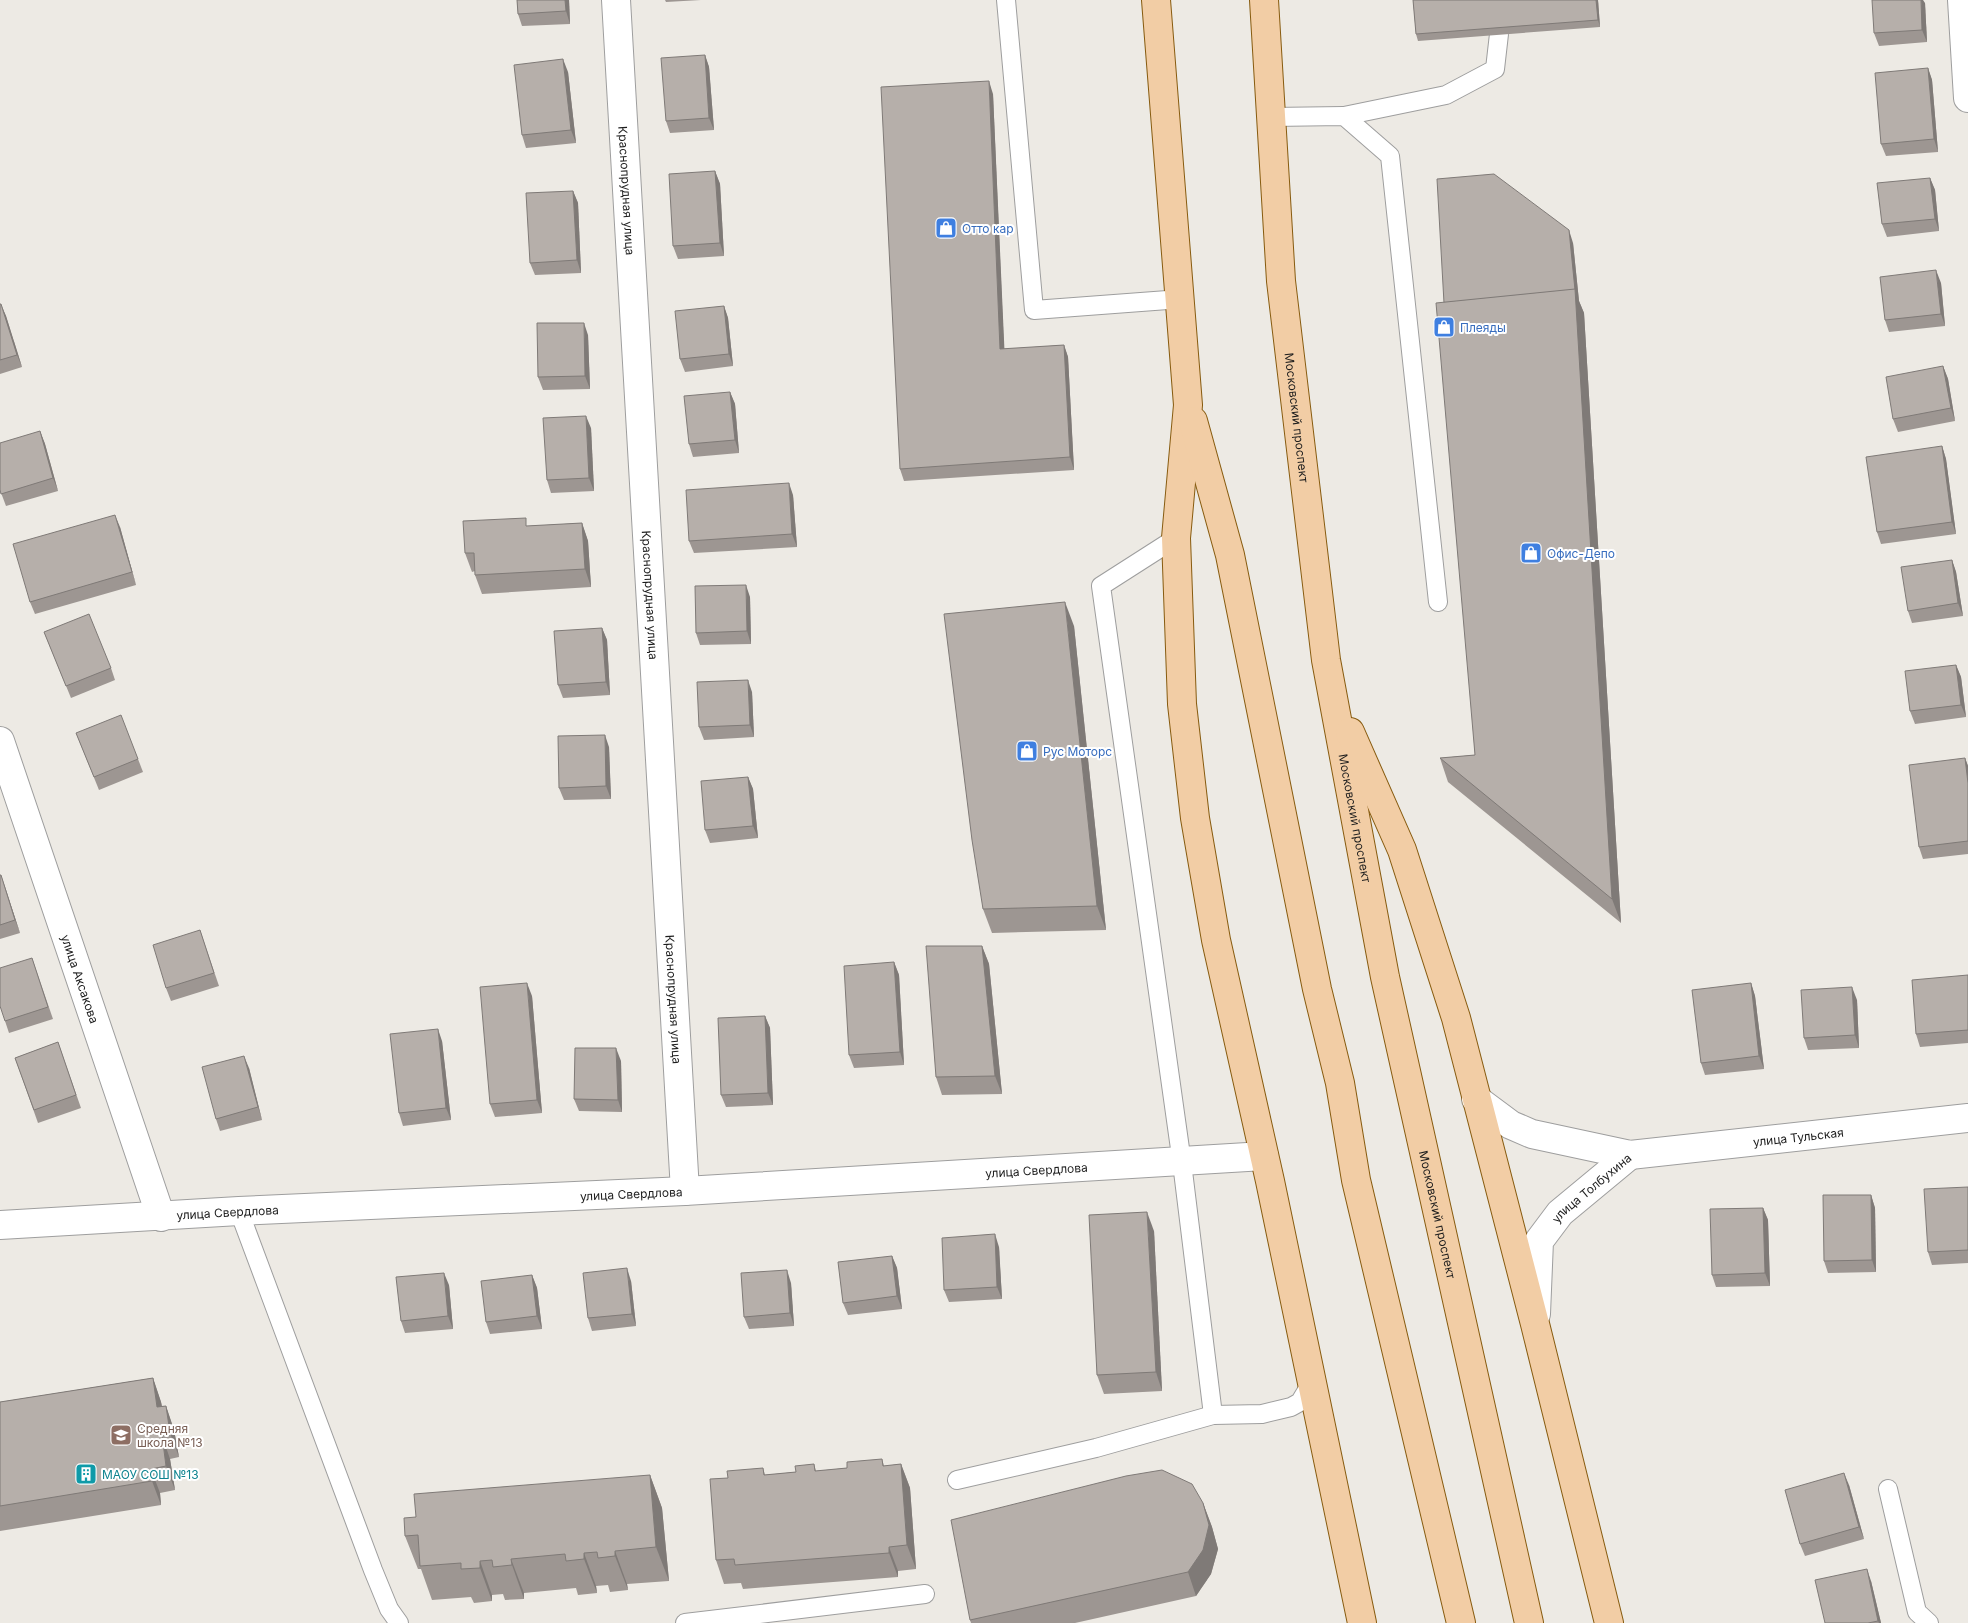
<svg xmlns="http://www.w3.org/2000/svg" width="1968" height="1623" viewBox="0 0 1968 1623" font-family="Inter,sans-serif">
<style>
.lines{fill:none;stroke-linecap:round;stroke-linejoin:round}
.service-casing{stroke:#9e9e9e;stroke-width:20}
.minor-casing{stroke:#9e9e9e;stroke-width:30}
.tertiary-casing{stroke:#9e9e9e;stroke-width:30}
.primary-casing{stroke:#875b0f;stroke-width:30}
.service{stroke:#fff;stroke-width:18}
.minor{stroke:#fff;stroke-width:28}
.tertiary{stroke:#fff;stroke-width:28}
.primary{stroke:#f2cda5;stroke-width:28}
.wall{fill:#9d9692}
.shaded-wall{fill:#7f7a77}
.building{fill:#b6afaa;stroke:#7f7a77}
.labels{text-anchor:middle;dominant-baseline:central;stroke-width:4;stroke-linejoin:round;paint-order:stroke}
.street-label{font-size:12px;fill:#1d1d1d;stroke:#fff}
.shop-label{font-size:12px;fill:#366cbe;stroke:#fff;text-anchor:start}
.education-label{font-size:12px;fill:#785e54;stroke:#fff;text-anchor:start}
.culture-label{font-size:12px;fill:#0d838f;stroke:#fff;text-anchor:start}
</style>
<rect width="100%" height="100%" fill="#edeae4"/>
<g class="lines">
<g class="service-casing">
<g id="service">
<polyline points="1006,0 1034,310 1181,299"/>
<polyline points="1344,116 1446,95 1495,69 1499,34"/>
<polyline points="1271,117 1344,116 1390,156 1438,602"/>
<polyline points="1176,538 1101,586 1182,1163 1213,1415"/>
<polyline points="239,1211 373,1570 389,1609 399,1623"/>
<polyline points="957,1480 1096,1448 1213,1415 1262,1414 1291,1407 1300,1402 1312,1382"/>
<polyline points="1888,1489 1917,1612 1929,1623"/>
<polyline points="685,1623 925,1594"/>
</g>
</g>
<g class="minor-casing">
<g id="minor">
<path id="s1" d="M 616,0 L 685,1191"/>
<polyline points="1962,0 1968,98"/>
<path id="s2" d="M 0,741 L 161,1217"/>
<path id="s3" d="M 0,1225 L 239,1211 L 685,1191 L 1264,1156"/>
</g>
</g>
<g class="tertiary-casing">
<g id="tertiary">
<path id="s4" d="M 1476,1099 L 1511,1125 L 1532,1134 L 1630,1155 L 1968,1118"/>
<path id="s5" d="M 1536,1314 L 1539,1241 L 1560,1213 L 1630,1155"/>
</g>
</g>
<g class="primary-casing">
<g id="primary">
<polyline points="1156,0 1188,405 1176,538 1182,704 1195,818 1216,940 1270,1181 1362,1623"/>
<path id="s6" d="M 1264,0 L 1281,281 L 1326,660 L 1385,977 L 1529,1623"/>
<polyline points="1193,421 1230,555 1317,989 1340,1083 1356,1180 1461,1623"/>
<polyline points="1350,732 1402,850 1456,1018 1535,1324 1609,1623"/>
</g>
</g>
<use href="#service" class="service"/>
<use href="#minor" class="minor"/>
<use href="#tertiary" class="tertiary"/>
<use href="#primary" class="primary"/>
</g>
<g class="wall">
<polygon points="517,0 569,0 570,24 522,26 518,14"/>
<polygon points="665,0 701,0 666,2"/>
<polygon points="1413,0 1598,0 1600,27 1418,41 1416,34"/>
<polygon points="1925,3 1927,42 1879,46 1874,33"/>
<polygon points="705,55 709,67 714,130 670,133 666,121"/>
<polygon points="1928,68 1932,80 1938,152 1886,156 1881,144"/>
<polygon points="568,72 576,143 526,148 522,135"/>
<polygon points="993,94 1004,349 1064,345 1068,357 1074,470 904,481 900,469"/>
<polygon points="715,171 720,184 724,256 678,259 673,246"/>
<polygon points="1930,178 1935,190 1939,231 1887,237 1882,224"/>
<polygon points="573,191 578,203 581,273 535,275 530,263"/>
<polygon points="1573,243 1579,301 1584,313 1621,923 1448,782 1440,758 1475,755 1444,303"/>
<polygon points="1941,283 1945,326 1889,332 1885,320"/>
<polygon points="0,304 6,316 22,367 0,374"/>
<polygon points="724,306 728,318 733,366 685,372 680,359"/>
<polygon points="588,335 590,389 543,390 538,377"/>
<polygon points="1943,366 1948,379 1955,421 1898,432 1893,419"/>
<polygon points="730,392 735,404 739,453 693,457 689,444"/>
<polygon points="591,428 594,491 551,493 547,480"/>
<polygon points="40,431 45,444 58,491 6,506 0,490"/>
<polygon points="1942,446 1946,459 1956,534 1881,544 1877,532"/>
<polygon points="793,495 797,547 694,553 689,541"/>
<polygon points="582,523 588,541 591,587 482,594 475,575 475,571 472,572 465,553 529,526"/>
<polygon points="120,527 136,585 35,614 30,602"/>
<polygon points="1952,560 1956,572 1963,616 1912,623 1908,611"/>
<polygon points="750,597 751,644 700,645 696,633"/>
<polygon points="1074,626 1106,930 992,933 983,909"/>
<polygon points="602,628 607,640 610,695 563,698 558,685"/>
<polygon points="44,632 111,668 115,680 71,698"/>
<polygon points="1956,665 1961,677 1966,717 1915,724 1910,711"/>
<polygon points="752,692 754,737 704,740 699,727"/>
<polygon points="76,733 138,759 143,772 99,790"/>
<polygon points="609,747 611,799 564,800 559,788"/>
<polygon points="1965,758 1968,766 1968,854 1923,859 1919,847"/>
<polygon points="748,777 753,789 758,838 710,843 705,830"/>
<polygon points="0,875 1,875 5,887 20,933 0,939"/>
<polygon points="200,930 219,986 171,1001 166,988"/>
<polygon points="982,946 989,964 1002,1094 942,1095 936,1077"/>
<polygon points="32,958 53,1019 9,1033 5,1021"/>
<polygon points="894,962 899,975 904,1065 854,1068 849,1055"/>
<polygon points="1968,975 1968,1043 1920,1047 1916,1034"/>
<polygon points="1751,983 1755,996 1764,1069 1705,1075 1701,1063"/>
<polygon points="532,996 542,1113 495,1117 490,1104"/>
<polygon points="1857,1000 1859,1048 1808,1050 1804,1038"/>
<polygon points="765,1016 770,1028 773,1105 726,1107 721,1095"/>
<polygon points="442,1041 451,1120 403,1126 399,1113"/>
<polygon points="58,1042 81,1108 38,1123 15,1058"/>
<polygon points="621,1061 622,1112 579,1111 574,1099"/>
<polygon points="249,1068 262,1120 220,1131 216,1119"/>
<polygon points="1968,1187 1968,1263 1932,1265 1928,1252"/>
<polygon points="1871,1195 1875,1208 1876,1272 1828,1273 1824,1261"/>
<polygon points="1763,1208 1768,1220 1770,1286 1716,1287 1712,1275"/>
<polygon points="1154,1231 1162,1391 1104,1394 1097,1375"/>
<polygon points="999,1247 1002,1299 949,1302 944,1290"/>
<polygon points="892,1256 897,1268 902,1309 848,1315 843,1303"/>
<polygon points="532,1275 537,1288 542,1329 490,1334 486,1322"/>
<polygon points="631,1281 636,1326 592,1331 588,1318"/>
<polygon points="791,1283 794,1326 749,1329 744,1317"/>
<polygon points="449,1285 453,1329 405,1333 401,1321"/>
<polygon points="153,1378 161,1402 162,1406 166,1406 174,1430 179,1457 170,1459 175,1490 160,1493 161,1505 0,1531 0,1402"/>
<polygon points="882,1459 884,1466 901,1464 910,1488 916,1569 898,1571 898,1577 743,1589 741,1583 724,1584 716,1560 728,1478 763,1468 765,1475 796,1472 814,1464 816,1471 847,1468"/>
<polygon points="650,1475 662,1508 669,1581 627,1584 628,1590 610,1592 608,1585 596,1586 597,1593 578,1595 576,1588 524,1593 524,1599 505,1600 503,1594 492,1595 492,1601 474,1603 471,1597 432,1600 421,1569 418,1569 405,1536 416,1517"/>
<polygon points="1849,1485 1864,1539 1805,1556 1800,1544"/>
<polygon points="1203,1503 1212,1527 1218,1549 1211,1574 1196,1596 1075,1623 971,1623 970,1620"/>
<polygon points="1871,1581 1881,1623 1825,1623"/>
</g>
<g class="shaded-wall">
<polygon points="565,0 569,0 570,24 566,11"/>
<polygon points="1596,0 1598,0 1600,27 1598,20"/>
<polygon points="1921,0 1923,0 1925,3 1927,42 1922,30"/>
<polygon points="705,55 709,67 714,130 709,118"/>
<polygon points="563,59 568,72 576,143 571,130"/>
<polygon points="1928,68 1932,80 1938,152 1934,139"/>
<polygon points="989,81 993,94 1005,362 1000,349"/>
<polygon points="715,171 720,184 724,256 720,243"/>
<polygon points="1930,178 1935,190 1939,231 1935,219"/>
<polygon points="573,191 578,203 581,273 577,260"/>
<polygon points="1569,230 1573,243 1579,301 1584,313 1621,923 1612,899"/>
<polygon points="1936,270 1941,283 1945,326 1941,314"/>
<polygon points="1,304 6,316 22,367 17,355"/>
<polygon points="724,306 728,318 733,366 729,354"/>
<polygon points="584,323 588,335 590,389 585,376"/>
<polygon points="1064,345 1068,357 1074,470 1070,457"/>
<polygon points="1943,366 1948,379 1955,421 1951,408"/>
<polygon points="730,392 735,404 739,453 735,440"/>
<polygon points="586,416 591,428 594,491 589,478"/>
<polygon points="40,431 45,444 58,491 53,478"/>
<polygon points="1942,446 1946,459 1956,534 1952,522"/>
<polygon points="789,483 793,495 797,547 792,534"/>
<polygon points="115,515 120,527 136,585 132,572"/>
<polygon points="582,523 588,541 591,587 585,569"/>
<polygon points="1952,560 1956,572 1963,616 1958,603"/>
<polygon points="746,585 750,597 751,644 747,631"/>
<polygon points="1065,602 1074,626 1106,930 1097,906"/>
<polygon points="602,628 607,640 610,695 606,682"/>
<polygon points="1956,665 1961,677 1966,717 1961,705"/>
<polygon points="748,680 752,692 754,737 750,725"/>
<polygon points="605,735 609,747 611,799 606,786"/>
<polygon points="1965,758 1968,766 1968,783"/>
<polygon points="748,777 753,789 758,838 753,826"/>
<polygon points="1,875 5,887 20,933 15,920"/>
<polygon points="982,946 989,964 1002,1094 995,1076"/>
<polygon points="894,962 899,975 904,1065 900,1052"/>
<polygon points="527,983 532,996 542,1113 537,1100"/>
<polygon points="1751,983 1755,996 1764,1069 1759,1056"/>
<polygon points="1852,987 1857,1000 1859,1048 1855,1035"/>
<polygon points="765,1016 770,1028 773,1105 768,1093"/>
<polygon points="438,1029 442,1041 451,1120 446,1108"/>
<polygon points="616,1048 621,1061 622,1112 618,1100"/>
<polygon points="244,1056 249,1068 262,1120 258,1107"/>
<polygon points="1871,1195 1875,1208 1876,1272 1872,1260"/>
<polygon points="1763,1208 1768,1220 1770,1286 1765,1273"/>
<polygon points="1147,1212 1154,1231 1162,1391 1156,1372"/>
<polygon points="995,1234 999,1247 1002,1299 997,1287"/>
<polygon points="892,1256 897,1268 902,1309 897,1296"/>
<polygon points="627,1268 631,1281 636,1326 632,1314"/>
<polygon points="787,1270 791,1283 794,1326 790,1313"/>
<polygon points="444,1273 449,1285 453,1329 448,1316"/>
<polygon points="532,1275 537,1288 542,1329 537,1316"/>
<polygon points="153,1378 161,1402 166,1431 157,1407"/>
<polygon points="166,1406 174,1430 179,1457 170,1433"/>
<polygon points="162,1435 170,1459 175,1490 166,1466"/>
<polygon points="901,1464 910,1488 916,1569 907,1545"/>
<polygon points="151,1469 160,1493 161,1505 152,1481"/>
<polygon points="1844,1473 1849,1485 1864,1539 1859,1527"/>
<polygon points="650,1475 662,1508 669,1581 656,1547"/>
<polygon points="1203,1503 1212,1527 1218,1549 1211,1574 1196,1596 1188,1572"/>
<polygon points="889,1547 898,1571 898,1577 889,1553"/>
<polygon points="615,1551 627,1584 628,1590 615,1556"/>
<polygon points="584,1553 596,1586 597,1593 584,1559"/>
<polygon points="511,1559 524,1593 524,1599 512,1565"/>
<polygon points="480,1561 492,1595 492,1601 480,1568"/>
<polygon points="1867,1569 1871,1581 1881,1623 1879,1623 1878,1621"/>
</g>
<g class="building">
<polygon points="517,0 565,0 566,11 518,14"/>
<polygon points="1413,0 1596,0 1598,20 1416,34"/>
<polygon points="1872,0 1921,0 1922,30 1874,33"/>
<polygon points="705,55 709,118 666,121 661,58"/>
<polygon points="563,59 571,130 522,135 514,65"/>
<polygon points="1928,68 1934,139 1881,144 1875,73"/>
<polygon points="989,81 1000,349 1064,345 1070,457 900,469 881,87"/>
<polygon points="715,171 720,243 673,246 669,174"/>
<polygon points="1494,174 1569,230 1575,290 1444,303 1437,179"/>
<polygon points="1930,178 1935,219 1882,224 1877,183"/>
<polygon points="573,191 577,260 530,263 526,193"/>
<polygon points="1936,270 1941,314 1885,320 1880,277"/>
<polygon points="1575,289 1612,899 1440,758 1475,755 1436,303"/>
<polygon points="0,304 1,304 17,355 0,360"/>
<polygon points="724,306 729,354 680,359 675,311"/>
<polygon points="537,323 584,323 585,376 538,377"/>
<polygon points="1943,366 1951,408 1893,419 1886,377"/>
<polygon points="730,392 735,440 689,444 684,396"/>
<polygon points="586,416 589,478 547,480 543,418"/>
<polygon points="40,431 53,478 1,494 0,490 0,443"/>
<polygon points="1942,446 1952,522 1877,532 1866,457"/>
<polygon points="789,483 792,534 689,541 686,490"/>
<polygon points="115,515 132,572 30,602 13,544"/>
<polygon points="526,518 526,526 582,523 585,569 475,575 474,553 465,553 463,521"/>
<polygon points="1952,560 1958,603 1908,611 1901,567"/>
<polygon points="746,585 747,631 696,633 695,586"/>
<polygon points="1065,602 1097,906 983,909 972,840 944,614"/>
<polygon points="89,614 111,668 66,686 44,632"/>
<polygon points="602,628 606,682 558,685 554,631"/>
<polygon points="1956,665 1961,705 1910,711 1905,671"/>
<polygon points="748,680 750,725 699,727 697,682"/>
<polygon points="121,715 138,759 94,777 76,733"/>
<polygon points="605,735 606,786 559,788 558,736"/>
<polygon points="1965,758 1968,783 1968,841 1919,847 1909,765"/>
<polygon points="748,777 753,826 705,830 701,781"/>
<polygon points="0,875 1,875 15,920 0,925"/>
<polygon points="200,930 214,973 166,988 153,945"/>
<polygon points="926,946 982,946 995,1076 936,1077"/>
<polygon points="32,958 48,1007 5,1021 0,1006 0,968"/>
<polygon points="894,962 900,1052 849,1055 844,966"/>
<polygon points="1968,975 1968,1030 1916,1034 1912,980"/>
<polygon points="527,983 537,1100 490,1104 480,987"/>
<polygon points="1751,983 1759,1056 1701,1063 1692,990"/>
<polygon points="1852,987 1855,1035 1804,1038 1801,990"/>
<polygon points="765,1016 768,1093 721,1095 718,1018"/>
<polygon points="438,1029 446,1108 399,1113 390,1034"/>
<polygon points="58,1042 76,1095 34,1110 15,1058"/>
<polygon points="575,1048 616,1048 618,1100 574,1099"/>
<polygon points="244,1056 258,1107 216,1119 202,1067"/>
<polygon points="1968,1187 1968,1250 1928,1252 1924,1189"/>
<polygon points="1823,1195 1871,1195 1872,1260 1824,1261"/>
<polygon points="1763,1208 1765,1273 1712,1275 1710,1209"/>
<polygon points="1147,1212 1156,1372 1097,1375 1089,1215"/>
<polygon points="995,1234 997,1287 944,1290 942,1238"/>
<polygon points="892,1256 897,1296 843,1303 838,1262"/>
<polygon points="627,1268 632,1314 588,1318 583,1273"/>
<polygon points="787,1270 790,1313 744,1317 741,1273"/>
<polygon points="444,1273 448,1316 401,1321 396,1277"/>
<polygon points="532,1275 537,1316 486,1322 481,1281"/>
<polygon points="153,1378 157,1407 166,1406 170,1433 162,1435 166,1466 151,1469 152,1481 0,1506 0,1402"/>
<polygon points="882,1459 883,1466 901,1464 907,1545 889,1547 889,1553 735,1565 734,1559 716,1560 710,1479 728,1478 727,1471 763,1468 764,1475 796,1472 795,1466 814,1464 815,1471 847,1468 847,1462"/>
<polygon points="1162,1470 1192,1484 1203,1503 1209,1525 1203,1550 1188,1572 970,1620 951,1520 1126,1476"/>
<polygon points="1844,1473 1859,1527 1800,1544 1785,1490"/>
<polygon points="650,1475 656,1547 615,1551 615,1556 598,1558 597,1552 584,1553 584,1559 566,1561 565,1554 511,1559 512,1565 493,1567 492,1560 480,1561 480,1568 461,1569 461,1563 420,1566 418,1535 405,1536 404,1518 416,1517 414,1494"/>
<polygon points="1867,1569 1878,1621 1868,1623 1825,1623 1815,1580"/>
</g>
<defs>
<g id="shop-square" transform="scale(1.125)"><rect x="-9" y="-9" width="18" height="18" rx="4" fill="#3f7fe0" stroke="#fff"/><path d="M-5-2.5h2.3a2.7 3.5 0 0 1 5.4 0H5L5.5 6h-11ZM-1.5-2.5h3a1.5 2.3 0 0 0-3 0Z" fill="#fff"/></g>
<g id="school-square" transform="scale(1.125)"><rect x="-9" y="-9" width="18" height="18" rx="4" fill="#8d6e63" stroke="#fff"/><path d="M0-5L7-2L0 1L-7-2ZM-4 1L0 2.5L4 1V4Q0 6-4 4Z" fill="#fff"/></g>
<g id="building-square" transform="scale(1.125)"><rect x="-9" y="-9" width="18" height="18" rx="4" fill="#0f9aa8" stroke="#fff"/><path d="M-4-6H4V6H1V3H-1V6H-4ZM-2.5-4.3h1.7v1.8h-1.7ZM.8-4.3h1.7v1.8H.8ZM-2.5-1h1.7V.8h-1.7ZM.8-1h1.7V.8H.8Z" fill="#fff"/></g>
</defs>
<g fill-rule="evenodd">
<use href="#shop-square" x="946" y="228"/>
<use href="#shop-square" x="1444" y="327"/>
<use href="#shop-square" x="1531" y="553"/>
<use href="#shop-square" x="1027" y="751"/>
<use href="#school-square" x="121" y="1435"/>
<use href="#building-square" x="86" y="1474"/>
</g>
<g class="labels">
<g class="street-label">
<text stroke="none"><textPath href="#s1" startOffset="191">Краснопрудная улица</textPath></text>
<text stroke="none"><textPath href="#s6" startOffset="419">Московский проспект</textPath></text>
<text stroke="none"><textPath href="#s1" startOffset="596">Краснопрудная улица</textPath></text>
<text stroke="none"><textPath href="#s6" startOffset="824">Московский проспект</textPath></text>
<text stroke="none"><textPath href="#s2" startOffset="251">улица Аксакова</textPath></text>
<text stroke="none"><textPath href="#s1" startOffset="1001">Краснопрудная улица</textPath></text>
<text stroke="none"><textPath href="#s4" startOffset="336">улица Тульская</textPath></text>
<text stroke="none"><textPath href="#s3" startOffset="1038">улица Свердлова</textPath></text>
<text stroke="none"><textPath href="#s5" startOffset="148">улица Толбухина</textPath></text>
<text stroke="none"><textPath href="#s3" startOffset="632">улица Свердлова</textPath></text>
<text stroke="none"><textPath href="#s3" startOffset="228">улица Свердлова</textPath></text>
<text stroke="none"><textPath href="#s6" startOffset="1229">Московский проспект</textPath></text>
</g>
<g class="shop-label">
<text x="962" y="228">Отто кар</text>
<text x="1460" y="327">Плеяды</text>
<text x="1547" y="553">Офис-Депо</text>
<text x="1043" y="751">Рус Моторс</text>
</g>
<g class="education-label">
<text x="137" y="1428">Средняя<tspan x="137" dy="14">школа №13</tspan></text>
</g>
<g class="culture-label">
<text x="102" y="1474">МАОУ СОШ №13</text>
</g>
</g>
</svg>
